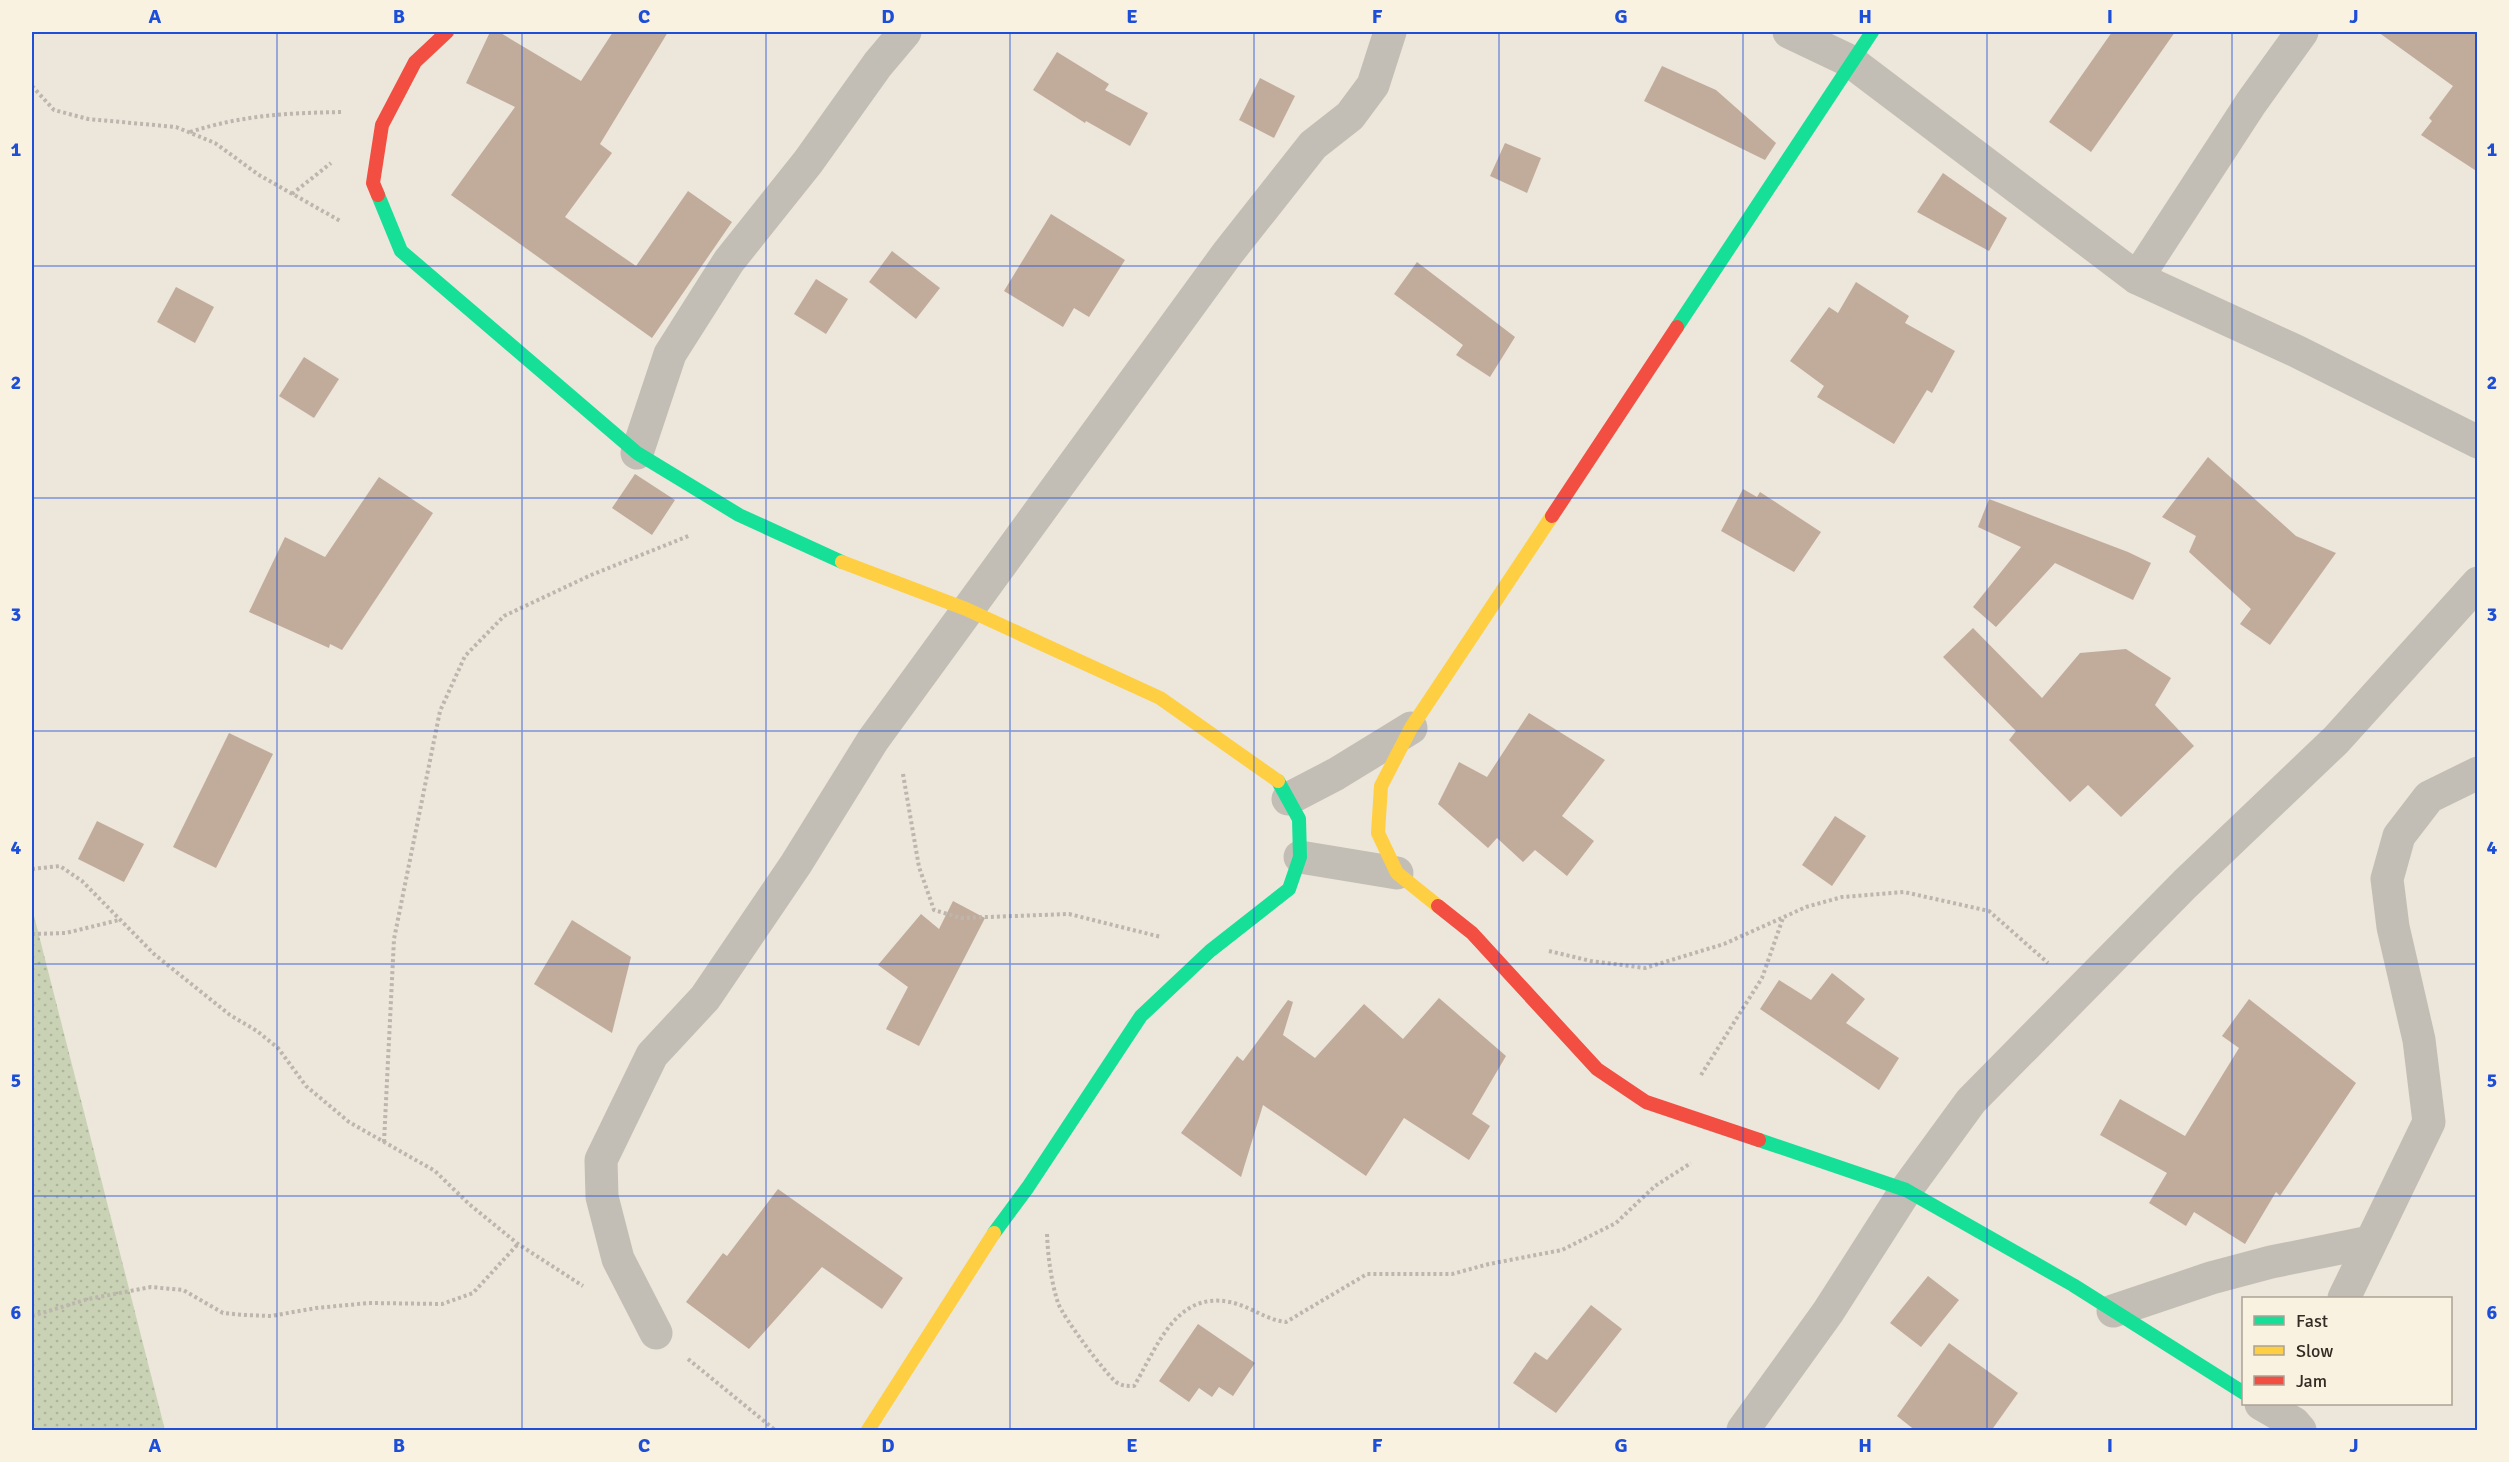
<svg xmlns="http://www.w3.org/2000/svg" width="2509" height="1462" viewBox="0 0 2509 1462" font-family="Signika,sans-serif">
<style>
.grass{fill:url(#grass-dots)}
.building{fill:#c1ac9c}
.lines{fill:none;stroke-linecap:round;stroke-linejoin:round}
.path{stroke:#bcb6ae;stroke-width:4;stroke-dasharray:3 3;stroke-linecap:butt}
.street{stroke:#c3beb5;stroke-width:33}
.fast{stroke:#16e098;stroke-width:14}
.slow{stroke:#ffcf43;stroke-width:14}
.jam{stroke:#f24e42;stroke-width:14}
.grid{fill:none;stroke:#1d4ed8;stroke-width:1.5;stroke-opacity:0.55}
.neatline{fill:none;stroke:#1d4ed8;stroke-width:2}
.grid-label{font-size:20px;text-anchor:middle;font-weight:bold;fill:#1d4ed8}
</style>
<defs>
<pattern id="grass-dots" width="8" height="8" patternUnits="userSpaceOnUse" patternTransform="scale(1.5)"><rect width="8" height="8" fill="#c9d2b4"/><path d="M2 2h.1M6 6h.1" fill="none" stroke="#adb49b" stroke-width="1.8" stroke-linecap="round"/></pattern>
</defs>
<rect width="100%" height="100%" fill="#ece6db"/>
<polygon class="grass" points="32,908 165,1430 32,1430"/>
<g class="building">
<polygon points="490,32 499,32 581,81 613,32 668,32 600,144 612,153 565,217 636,266 688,191 732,222 652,338 451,195 515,107 466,83"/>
<polygon points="2112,32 2175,32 2091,152 2049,122"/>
<polygon points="2378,32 2478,32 2478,172 2421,135 2432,121 2429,118 2453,86"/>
<polygon points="1057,52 1109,84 1105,90 1148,113 1130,146 1086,121 1085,123 1033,90"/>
<polygon points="1662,66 1716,90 1776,143 1765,160 1644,101"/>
<polygon points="1260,78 1295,96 1274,138 1239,120"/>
<polygon points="1505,143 1541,158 1527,193 1490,176"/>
<polygon points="1943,173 2007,218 1989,251 1917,212"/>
<polygon points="1051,214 1125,260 1089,317 1074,308 1063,327 1004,291"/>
<polygon points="892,251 940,288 916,319 869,282"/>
<polygon points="1417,262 1515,337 1490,377 1456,355 1463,345 1394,294"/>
<polygon points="816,279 848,299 826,334 794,314"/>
<polygon points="1856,282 1909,316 1905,323 1955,351 1932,393 1927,390 1894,444 1817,397 1824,386 1790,361 1829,307 1838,313"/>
<polygon points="176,287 214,307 195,343 157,322"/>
<polygon points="304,357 339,379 314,418 279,396"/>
<polygon points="2208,457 2296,536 2336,553 2270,645 2240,624 2251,609 2189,552 2196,536 2162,517"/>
<polygon points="635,474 675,500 652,535 612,508"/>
<polygon points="379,477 433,513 342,650 330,644 329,648 249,612 285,537 325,557"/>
<polygon points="1743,489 1757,497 1760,492 1821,532 1794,572 1721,531"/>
<polygon points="1989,499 2128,552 2151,563 2133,600 2055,563 1996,627 1973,607 2021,547 1978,527"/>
<polygon points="1973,628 2042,698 2080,653 2126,649 2171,678 2155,705 2194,746 2121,817 2088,785 2070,802 2009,740 2016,731 1943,657"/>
<polygon points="1529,713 1605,760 1562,816 1594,841 1567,876 1535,850 1523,862 1497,838 1488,848 1438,804 1459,762 1487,777"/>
<polygon points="229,733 273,754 216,868 173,847"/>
<polygon points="1835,816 1866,836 1832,886 1802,865"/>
<polygon points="97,821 144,844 124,882 78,859"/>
<polygon points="953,901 985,918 919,1046 886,1029 908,987 878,965 921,914 939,929"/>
<polygon points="572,920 631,957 612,1033 534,984"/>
<polygon points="1832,973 1865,999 1846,1023 1899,1058 1879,1090 1760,1009 1779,980 1811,1000"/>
<polygon points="1439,998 1506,1056 1472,1114 1490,1126 1469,1160 1404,1118 1366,1176 1263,1105 1241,1177 1181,1133 1237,1056 1243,1061 1288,1000 1293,1002 1283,1035 1315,1058 1364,1004 1403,1039"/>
<polygon points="2249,999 2356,1083 2280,1196 2276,1192 2245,1244 2194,1212 2186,1226 2149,1203 2167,1173 2100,1135 2120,1099 2185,1136 2239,1048 2222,1036"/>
<polygon points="778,1189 903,1278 882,1309 822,1267 749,1349 686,1302 723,1253 727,1256"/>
<polygon points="1928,1276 1959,1300 1921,1347 1890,1323"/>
<polygon points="1591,1305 1622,1329 1556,1413 1513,1383 1535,1352 1547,1360"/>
<polygon points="1198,1324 1255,1363 1233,1396 1219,1387 1212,1397 1199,1388 1189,1402 1159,1381"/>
<polygon points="1949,1343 2018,1393 1991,1431 1916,1431 1897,1416"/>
</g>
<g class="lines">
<g class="path">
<polyline points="32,86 54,110 88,119 176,127 215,143 259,175 342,222"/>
<path d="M 190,132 C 243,115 287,113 342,112"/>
<polyline points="292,194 331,163"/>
<polyline points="903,774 919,867 934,910 961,918 1069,914 1161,937"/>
<polyline points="32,869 60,866 82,881 154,954 230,1015 257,1031 278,1048 306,1086 349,1122 435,1171 469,1204 518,1244 583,1286"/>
<polyline points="32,934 66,933 119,920"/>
<polyline points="1549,951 1591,961 1645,968 1724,944 1806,907 1842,897 1904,892 1989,911 2048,963"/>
<polyline points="1701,1075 1762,978 1783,918"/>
<polyline points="384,1142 394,939 440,711 465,656 504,616 591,575 691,535"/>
<path d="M 1047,1234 C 1048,1257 1051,1281 1058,1303 C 1063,1317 1105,1373 1116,1382 C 1122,1386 1127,1386 1134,1386 C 1157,1348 1175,1291 1230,1302 C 1250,1306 1266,1320 1286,1322 L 1367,1274 L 1452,1274 L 1489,1264 L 1562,1250 L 1616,1223 L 1655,1186 L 1691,1163"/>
<polyline points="32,1316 88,1299 151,1287 183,1290 223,1313 244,1315 271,1316 316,1308 369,1303 442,1304 473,1293 518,1244"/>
<polyline points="688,1359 775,1430"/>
</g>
<g class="street">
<polyline points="1789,32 1850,61 2137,278 2296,351 2478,442"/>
<polyline points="2137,278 2251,103 2302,32"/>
<polyline points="637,453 670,354 729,261 808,162 878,64 905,32"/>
<polyline points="1288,799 1336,774 1411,728"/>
<polyline points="1300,857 1397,873"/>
<polyline points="2344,1298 2429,1122 2419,1040 2393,927 2387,879 2399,836 2429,797 2478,773"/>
<polyline points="2113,1311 2211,1278 2271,1262 2370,1242"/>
<polyline points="656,1333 618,1259 602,1197 601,1160 652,1055 705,998 796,864 873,740 1227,254 1313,145 1350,116 1373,85 1390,32"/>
<polyline points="2261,1404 2294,1423 2300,1430"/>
<polyline points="1743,1430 1828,1312 1906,1190 1971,1101 2185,884 2336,740 2478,583"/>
</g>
<g class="fast">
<polyline points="378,195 401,251 637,453 739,515 842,562"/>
<polyline points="1677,327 1872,32"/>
<polyline points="1759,1140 1906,1190 2073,1285 2244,1393"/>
<polyline points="994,1233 1028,1187 1141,1016 1210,951 1289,889 1300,857 1299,819 1278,781"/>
</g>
<g class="slow">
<polyline points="842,562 966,609 1160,698 1278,781"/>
<polyline points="1438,906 1397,873 1378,833 1381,786 1411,728 1552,516"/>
<polyline points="868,1430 994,1233"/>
</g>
<g class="jam">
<polyline points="378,195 373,183 382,125 415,62 447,32"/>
<polyline points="1552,516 1677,327"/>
<polyline points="1438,906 1472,933 1597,1069 1646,1102 1759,1140"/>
</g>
</g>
<path class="grid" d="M 277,32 L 277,1430M 522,32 L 522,1430M 766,32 L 766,1430M 1010,32 L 1010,1430M 1254,32 L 1254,1430M 1499,32 L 1499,1430M 1743,32 L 1743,1430M 1987,32 L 1987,1430M 2232,32 L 2232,1430M 32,266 L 2478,266M 32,498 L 2478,498M 32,731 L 2478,731M 32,964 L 2478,964M 32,1196 L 2478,1196"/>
<rect width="2509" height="1462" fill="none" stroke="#faf2e1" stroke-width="66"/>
<rect x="2242" y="1297" width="210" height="108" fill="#faf2e1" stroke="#aba295" stroke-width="1.5"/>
<rect x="2254" y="1316" width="30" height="9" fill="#16e098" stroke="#aba295" stroke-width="1.5"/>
<text x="2296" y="1327" font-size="18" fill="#342b24">Fast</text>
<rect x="2254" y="1346" width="30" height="9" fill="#ffcf43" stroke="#aba295" stroke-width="1.5"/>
<text x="2296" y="1357" font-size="18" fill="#342b24">Slow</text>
<rect x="2254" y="1376" width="30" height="9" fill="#f24e42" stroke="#aba295" stroke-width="1.5"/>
<text x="2296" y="1387" font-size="18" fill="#342b24">Jam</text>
<rect x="33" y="33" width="2443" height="1396" class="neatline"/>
<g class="grid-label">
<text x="155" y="23">A</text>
<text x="399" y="23">B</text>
<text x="644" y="23">C</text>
<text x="888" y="23">D</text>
<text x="1132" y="23">E</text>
<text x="1377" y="23">F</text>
<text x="1621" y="23">G</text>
<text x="1865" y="23">H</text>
<text x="2110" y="23">I</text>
<text x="2354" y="23">J</text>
<text x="16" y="156">1</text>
<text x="2492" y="156">1</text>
<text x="16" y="389">2</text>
<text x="2492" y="389">2</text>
<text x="16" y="621">3</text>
<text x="2492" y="621">3</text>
<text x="16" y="854">4</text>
<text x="2492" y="854">4</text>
<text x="16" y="1087">5</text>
<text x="2492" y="1087">5</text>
<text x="16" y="1319">6</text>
<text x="2492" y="1319">6</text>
<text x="155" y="1452">A</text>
<text x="399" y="1452">B</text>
<text x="644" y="1452">C</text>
<text x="888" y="1452">D</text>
<text x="1132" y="1452">E</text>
<text x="1377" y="1452">F</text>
<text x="1621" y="1452">G</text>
<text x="1865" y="1452">H</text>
<text x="2110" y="1452">I</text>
<text x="2354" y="1452">J</text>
</g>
</svg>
